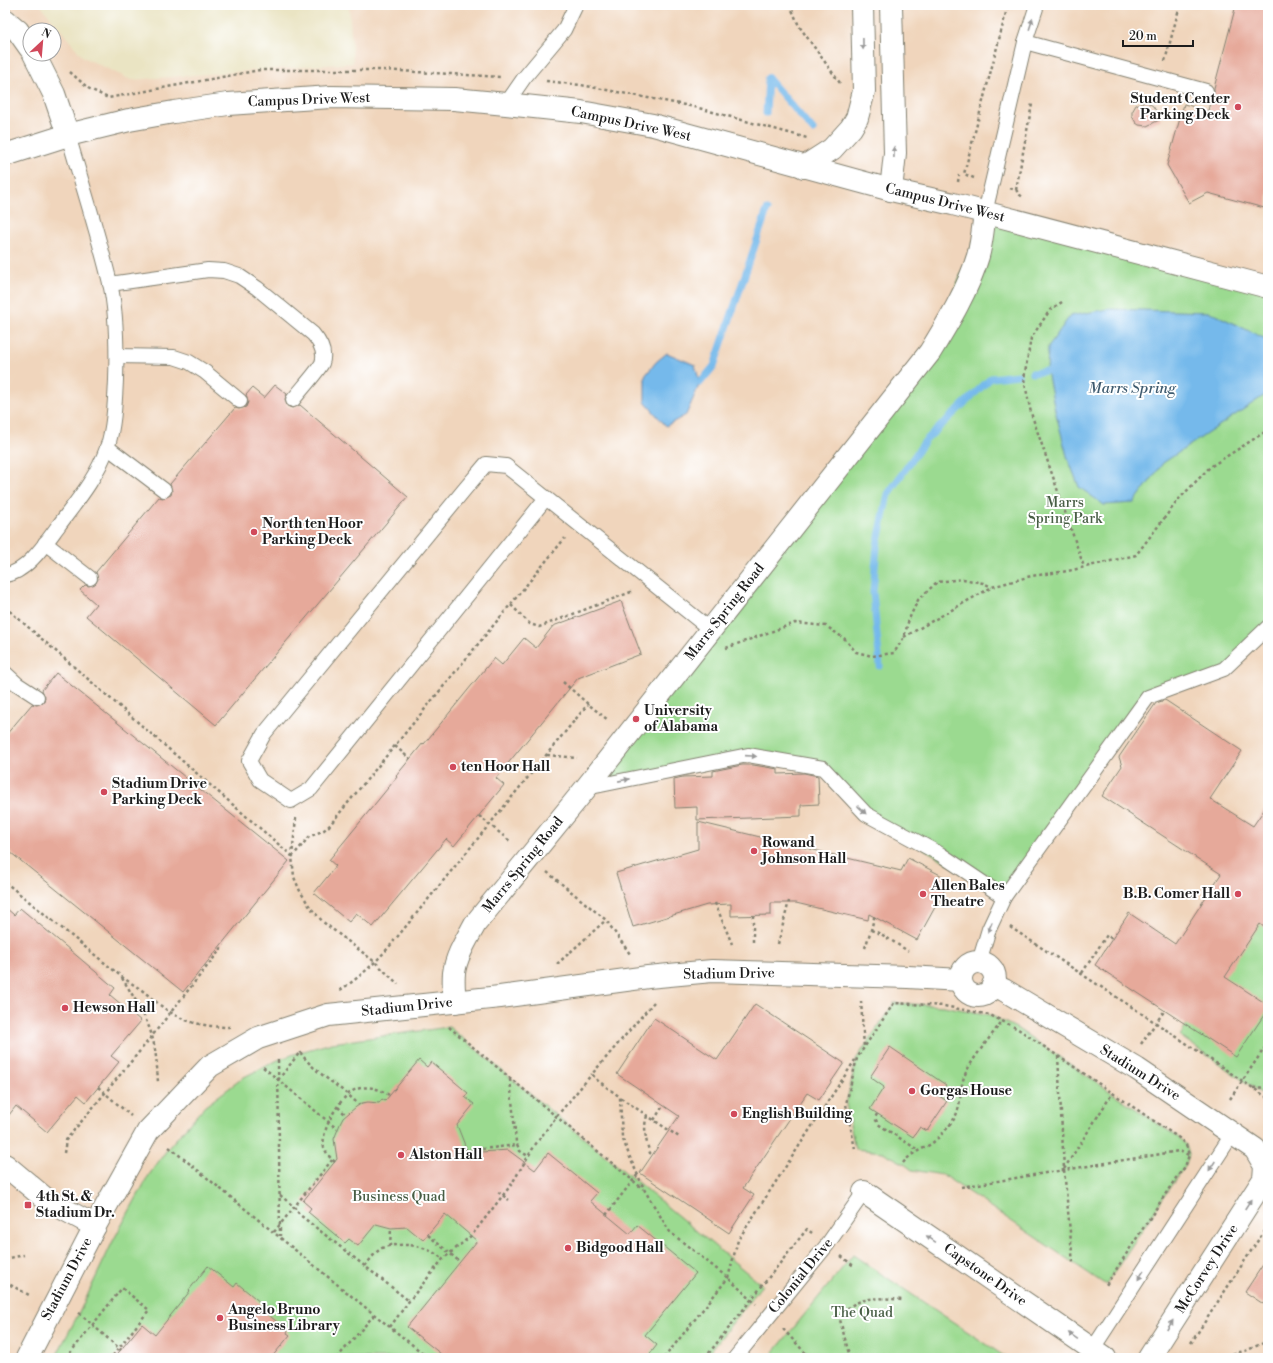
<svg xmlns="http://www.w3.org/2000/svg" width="1273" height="1363" viewBox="0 0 1273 1363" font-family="'Libre Bodoni',serif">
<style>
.built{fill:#f0d5bc;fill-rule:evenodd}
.green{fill:#9bda90;stroke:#5c7b56}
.water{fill:#74b9eb;stroke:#486a84}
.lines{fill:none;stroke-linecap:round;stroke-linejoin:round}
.stream{stroke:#74b9eb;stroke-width:7}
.building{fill:#e6a99a}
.service-casing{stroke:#838070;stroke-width:16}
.minor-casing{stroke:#838070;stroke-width:24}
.path{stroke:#838070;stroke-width:2.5;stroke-dasharray:3 3;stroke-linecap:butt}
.service{stroke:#fff;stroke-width:14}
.minor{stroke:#fff;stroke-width:22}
.oneway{fill:#999}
.poi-dot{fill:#d1495b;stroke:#fff;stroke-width:1.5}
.labels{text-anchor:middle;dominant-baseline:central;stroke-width:4;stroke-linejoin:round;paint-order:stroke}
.poi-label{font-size:14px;font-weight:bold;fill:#1c1c1c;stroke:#fff;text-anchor:start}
.street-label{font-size:14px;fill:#1c1c1c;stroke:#fff}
.park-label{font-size:14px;fill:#485e45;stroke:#fff}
.water-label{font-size:15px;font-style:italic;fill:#3f5b6f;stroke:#fff}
</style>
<rect width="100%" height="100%" fill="#fff"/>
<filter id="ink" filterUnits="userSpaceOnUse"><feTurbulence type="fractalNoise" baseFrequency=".025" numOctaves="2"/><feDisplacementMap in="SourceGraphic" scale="8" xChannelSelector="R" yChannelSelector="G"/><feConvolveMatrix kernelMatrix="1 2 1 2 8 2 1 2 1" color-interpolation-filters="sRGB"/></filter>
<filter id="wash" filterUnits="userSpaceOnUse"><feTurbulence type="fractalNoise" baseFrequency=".012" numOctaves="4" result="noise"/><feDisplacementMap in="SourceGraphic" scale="16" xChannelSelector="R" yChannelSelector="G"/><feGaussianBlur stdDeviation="0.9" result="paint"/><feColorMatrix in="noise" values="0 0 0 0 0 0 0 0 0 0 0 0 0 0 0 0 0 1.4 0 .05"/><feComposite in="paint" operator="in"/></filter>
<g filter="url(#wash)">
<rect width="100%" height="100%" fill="#eae4c3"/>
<path class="built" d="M 5,5 L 39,5 L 41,6 L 83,57 L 131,80 L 353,63 L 349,5 L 1268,5 L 1268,1358 L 5,1358 ZM 30,30 L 54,30 L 54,54 L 30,54 Z"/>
<g class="green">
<polygon points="985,213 1268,287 1268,627 1224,669 1148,697 1004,897 866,814 823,768 748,755 586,788 930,352"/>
<polygon points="1268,901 1268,1098 1180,1036 1207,992"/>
<polygon points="894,1003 944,1006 990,1015 1018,1029 1179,1138 1186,1145 1189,1155 1185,1167 1176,1178 1106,1285 943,1175 912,1170 903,1163 883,1152 855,1149 846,1104 857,1058"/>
<polygon points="449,1027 762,1285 705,1358 55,1358 79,1313 113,1241 149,1175 169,1147 204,1107 244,1077 278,1060 300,1052 332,1043"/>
<polygon points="853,1255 1007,1358 769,1358"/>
</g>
<g class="water">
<polygon points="1108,309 1210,312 1268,340 1268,393 1163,463 1134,503 1104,505 1079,487 1067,456 1055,410 1047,371 1048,347 1070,316"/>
<polygon points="667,353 695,365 700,383 686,415 666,426 645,402 645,376 656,362"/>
</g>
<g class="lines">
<g class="stream">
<polyline points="768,78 813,130"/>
<polyline points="766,113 768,78"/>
<polyline points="1032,373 1047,371"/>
<polyline points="700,383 714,366 767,210"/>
<polyline points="880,666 873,592 877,546 888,494 925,441 991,378 1018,375"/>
</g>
</g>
<g id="blocks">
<g class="building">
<polygon points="1236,5 1268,5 1268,209 1208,193 1189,203 1167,165 1184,104 1208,111 1211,98 1214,93 1214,88"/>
<polygon points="1143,102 1147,102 1153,106 1161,119 1147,126 1139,125 1136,123 1132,116 1132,112 1136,105"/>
<polygon points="275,385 287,394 285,399 287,406 292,408 300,405 408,497 216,725 86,616 96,604 80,590 85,585 89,586 96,583 98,579 96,572 159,497 163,498 171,495 172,491 170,484 235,408 239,409 246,407 248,402 246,395 252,388 264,398"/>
<polygon points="621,601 641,654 578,678 496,778 504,785 454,846 446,839 373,927 356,913 349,922 314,893 336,866 329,860 397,777 396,776 410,759 423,743 424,744 494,658 502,665 524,638 536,648 553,626"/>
<polygon points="56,673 289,861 183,992 5,848 5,736 32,704 37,705 44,702 45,697 42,690"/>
<polygon points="1165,700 1242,751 1210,799 1253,826 1268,804 1268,930 1260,924 1225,977 1268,1005 1268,1009 1236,1057 1095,965 1129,913 1175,944 1221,874 1102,796 1122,766 1119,757 1156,703"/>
<polygon points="742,765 753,765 778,769 778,774 804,773 818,776 819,804 801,805 801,816 697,820 697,807 675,808 674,779 683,777 713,776 713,771"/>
<polygon points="698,822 901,871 908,858 950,880 917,940 869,914 868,920 796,903 771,903 771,915 731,916 731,904 707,905 633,927 616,873 698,849"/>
<polygon points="5,907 14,915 20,908 115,988 110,995 141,1021 111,1056 119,1062 86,1102 78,1095 47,1132 16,1106 5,1120"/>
<polygon points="755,1004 844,1063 819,1100 807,1093 743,1188 754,1195 729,1233 640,1173 679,1116 617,1074 654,1018 717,1060"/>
<polygon points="890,1047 946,1085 939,1096 947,1101 927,1131 920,1127 913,1137 870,1109 884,1087 870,1077"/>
<polygon points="419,1060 427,1067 431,1062 468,1093 465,1097 474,1104 457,1125 468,1153 508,1150 535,1170 548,1153 597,1193 590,1201 630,1234 637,1225 696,1273 645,1335 657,1345 647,1358 446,1358 407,1327 477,1241 445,1214 423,1240 407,1227 391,1228 376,1224 358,1246 349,1239 345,1243 308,1212 311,1208 303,1201 337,1159 334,1139 340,1124 343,1118 356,1107 362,1103 368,1102 379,1103 382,1099 385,1101"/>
<polygon points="1268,1257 1268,1307 1245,1292"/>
<polygon points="208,1266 234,1287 237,1283 267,1308 265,1312 288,1331 287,1333 290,1335 271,1358 114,1358 142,1324 155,1335 190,1291 189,1290"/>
</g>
</g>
</g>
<g filter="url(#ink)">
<use href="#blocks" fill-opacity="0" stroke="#838070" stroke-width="1"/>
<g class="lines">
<g class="service-casing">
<g id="service">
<polyline points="1025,42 1206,91"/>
<polyline points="506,104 524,78 564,30 576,5"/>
<polyline points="985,213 1025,42 1037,5"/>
<path d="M 110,284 L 208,270 L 224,271 L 239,276 L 257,288 L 313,334 C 319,341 326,352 322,363 C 319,370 299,392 293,400"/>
<polyline points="117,356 174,357 189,362 205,372 240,401"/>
<polyline points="107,447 164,490"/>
<polyline points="546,498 311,789 291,801 260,780 249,761 264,734 464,490 486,464 506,466 711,630"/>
<polyline points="45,543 90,578"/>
<path d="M 5,575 C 27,573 47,541 59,525 C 77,501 97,477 107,448 C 114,428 115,401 116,380 C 117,348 117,314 110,283 C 98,233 82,184 68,135"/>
<polyline points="5,673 17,684 37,697"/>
<polyline points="586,788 748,755 823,768 866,814 940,854 1004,897 989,929 979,962"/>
<polyline points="1004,897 1148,697 1224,669 1268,627"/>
<polyline points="1092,1350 1233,1133"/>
<polyline points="735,1358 827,1245 864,1192"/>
</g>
</g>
<g class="minor-casing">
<g id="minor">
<polyline points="891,5 895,153 891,190"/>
<polyline points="5,20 18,31 30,48"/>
<polyline points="34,54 54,94 68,135"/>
<polyline points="5,155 68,135 129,120 174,112 228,104 331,97 454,99 506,104 581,112 653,125 891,190 953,204 1268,287"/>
<polyline points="804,167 832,149 851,128 857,118 864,91 862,5"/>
<circle cx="978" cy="979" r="17"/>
<polyline points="993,985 1004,990 1137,1069 1255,1149 1265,1166 1264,1179 1149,1358"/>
<path d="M 455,1002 C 454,992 453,983 454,973 C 456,956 467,939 475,924 L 586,788 L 930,352 C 949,321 968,290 978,256 C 982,242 983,227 985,213"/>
<polyline points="5,1165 47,1200 95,1226"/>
<polyline points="864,1192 1105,1358"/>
<polyline points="27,1358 95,1226 148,1131 210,1066 258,1038 328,1015 500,997 648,977 712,971 908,977 961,980"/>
</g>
</g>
<g class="path">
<polyline points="790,5 799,26 840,83"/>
<polyline points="1165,61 1180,5"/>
<polyline points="70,72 88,88 108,98 260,70 383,70 501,77"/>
<polyline points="546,81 581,85 695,107 807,138"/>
<polyline points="974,178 964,174 1008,5"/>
<polyline points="958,182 959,175"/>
<polyline points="1010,188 1016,190 1020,195 1023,197"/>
<polyline points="1016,190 1032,104"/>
<polyline points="1062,302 1050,310 1031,338 1024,379 1031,413 1084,567"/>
<polyline points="511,605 530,624 539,627 631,592 633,592"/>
<polyline points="5,607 292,856"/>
<polyline points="904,637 992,587 1031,576 1068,571 1136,555 1179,499 1210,467 1268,430"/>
<polyline points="726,648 795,623 826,626 845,639 856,652 872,656 894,653 904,637 909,619 918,600 937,582 963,579 983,583 992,587"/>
<polyline points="563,682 588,704 608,720"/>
<polyline points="395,746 410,759"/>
<polyline points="547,755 577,758"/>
<polyline points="479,816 511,842"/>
<polyline points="296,818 292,856 294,877 300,891 310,907 323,922 375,962 398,984"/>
<polyline points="292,857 309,837 324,830 329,826 565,538"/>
<polyline points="547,872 606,920 630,954"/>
<path d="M 5,882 L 122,977 C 129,982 136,986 143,991 C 152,998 160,1006 170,1012 C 188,1024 210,1027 230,1027"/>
<polyline points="715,903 732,944"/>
<polyline points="753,915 753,944"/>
<polyline points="1010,927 1156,1023 1268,1098"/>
<polyline points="871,930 881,934 908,951"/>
<polyline points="778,944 789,901"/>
<polyline points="865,948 871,930 875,914"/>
<polyline points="557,964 606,920"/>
<polyline points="1082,973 1107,935 1112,939"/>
<path d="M 122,978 C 132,994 142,1010 149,1027 C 156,1045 157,1065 158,1083"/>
<path d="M 340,990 C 359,978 374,964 389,947 L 588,704"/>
<polyline points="861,1001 864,1047"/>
<polyline points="654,1002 592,1074 597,1080 620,1097 622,1137 631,1160 645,1191 670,1232 728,1278 756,1304"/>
<polyline points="449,1027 643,1189"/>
<polyline points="1141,1044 1165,1010"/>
<polyline points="1058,1056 1064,1169 1073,1263"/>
<polyline points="278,1060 280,1236"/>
<polyline points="263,1067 337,1129"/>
<polyline points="510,1079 516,1142 520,1151 528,1156"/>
<path d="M 278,1080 L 300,1052 C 315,1074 341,1086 359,1105"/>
<polyline points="98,1087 131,1116"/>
<polyline points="1253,1088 1268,1087"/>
<polyline points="621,1098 679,1137"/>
<polyline points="1230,1099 1268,1043"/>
<polyline points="338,1107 346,1115"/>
<polyline points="877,1114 875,1118 878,1124 918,1150"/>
<path d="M 647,1116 C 643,1126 646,1143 650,1153 L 653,1155"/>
<polyline points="654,1120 663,1106"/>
<path d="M 169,1147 C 256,1217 341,1289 429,1358"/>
<polyline points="464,1149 482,1149 517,1145"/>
<polyline points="855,1149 846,1104 857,1058 894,1003 944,1006 990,1015 1018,1029 1179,1138 1186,1145 1189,1155 1185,1167 1176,1178 1106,1285"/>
<polyline points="64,1153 66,1140 144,1046 224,945"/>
<path d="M 335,1162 C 330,1158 326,1153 324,1147 C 320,1130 341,1094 357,1089 C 369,1085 380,1089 389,1095"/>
<path d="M 903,1163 C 912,1152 920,1151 931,1144 C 939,1138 949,1127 954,1119 C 962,1106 959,1091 964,1077 C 971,1059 991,1037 1002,1021"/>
<polyline points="1064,1169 1112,1094"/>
<polyline points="961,1187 1179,1151 1189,1155"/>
<polyline points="498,1192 509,1200"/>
<polyline points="280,1195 294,1207 300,1215 409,1301"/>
<polyline points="606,1215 638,1174"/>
<polyline points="274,1232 332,1160"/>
<polyline points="428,1235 460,1262"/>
<polyline points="390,1246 391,1228"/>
<polyline points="841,1256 855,1267"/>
<polyline points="5,1259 24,1255"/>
<path d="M 365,1266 C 370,1260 375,1252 382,1248 C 386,1246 393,1245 397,1245 C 416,1244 429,1248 443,1259"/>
<polyline points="5,1282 31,1296"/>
<polyline points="79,1313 121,1350"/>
<polyline points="390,1327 409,1301 443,1259 472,1235 511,1185 535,1145 556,1117 592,1074"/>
<polyline points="783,1329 810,1358"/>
<polyline points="5,1333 10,1336"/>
<polyline points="1191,1343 1268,1225"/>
<polyline points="1221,1356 1245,1351 1268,1341"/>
<polyline points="66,1358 122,1288 149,1310 111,1358"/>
<polyline points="337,1358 374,1315"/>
<polyline points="664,1358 728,1278 738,1240 855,1060"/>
<polyline points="705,1358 807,1229 812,1233"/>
<path d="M 850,1358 L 839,1316 C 857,1296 877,1297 902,1300"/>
</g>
<use href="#service" class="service"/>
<use href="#minor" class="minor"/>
</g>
<defs><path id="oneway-solid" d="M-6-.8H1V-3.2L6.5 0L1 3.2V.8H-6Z"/></defs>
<g class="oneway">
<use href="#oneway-solid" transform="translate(1031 24) rotate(-72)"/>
<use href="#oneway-solid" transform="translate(863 44) rotate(89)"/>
<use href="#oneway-solid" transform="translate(894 152) rotate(-89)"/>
<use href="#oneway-solid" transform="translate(751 756) rotate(4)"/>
<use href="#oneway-solid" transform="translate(624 780) rotate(-11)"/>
<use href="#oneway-solid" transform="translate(862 810) rotate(44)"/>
<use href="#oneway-solid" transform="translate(990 927) rotate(113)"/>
<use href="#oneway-solid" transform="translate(1212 1166) rotate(123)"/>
<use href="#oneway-solid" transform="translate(1248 1204) rotate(-57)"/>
<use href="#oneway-solid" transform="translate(931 1239) rotate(-145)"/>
<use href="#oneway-solid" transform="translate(1141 1275) rotate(123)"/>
<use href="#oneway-solid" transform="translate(1170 1325) rotate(-57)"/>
<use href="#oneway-solid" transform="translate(1073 1336) rotate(-145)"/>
</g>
</g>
<g class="poi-dot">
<circle cx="1238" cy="107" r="4"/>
<circle cx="254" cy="532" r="4"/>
<circle cx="636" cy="719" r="4"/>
<circle cx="453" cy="767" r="4"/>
<circle cx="104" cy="792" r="4"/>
<circle cx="754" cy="851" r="4"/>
<circle cx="923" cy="894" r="4"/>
<circle cx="1238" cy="894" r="4"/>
<circle cx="65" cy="1008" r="4"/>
<circle cx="912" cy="1091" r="4"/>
<circle cx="734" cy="1114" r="4"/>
<circle cx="401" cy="1155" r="4"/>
<rect x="24" y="1201" width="8" height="8" rx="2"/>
<circle cx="568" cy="1248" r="4"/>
<circle cx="220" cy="1318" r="4"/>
</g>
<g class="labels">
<g class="poi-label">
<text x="1230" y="99" text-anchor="end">Student Center<tspan x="1230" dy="16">Parking Deck</tspan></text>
<text x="262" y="524">North ten Hoor<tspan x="262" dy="16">Parking Deck</tspan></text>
<text x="644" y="711">University<tspan x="644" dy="16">of Alabama</tspan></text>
<text x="461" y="767">ten Hoor Hall</text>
<text x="112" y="784">Stadium Drive<tspan x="112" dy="16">Parking Deck</tspan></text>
<text x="762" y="843">Rowand<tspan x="762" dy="16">Johnson Hall</tspan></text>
<text x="931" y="886">Allen Bales<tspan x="931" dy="16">Theatre</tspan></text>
<text x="1230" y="894" text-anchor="end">B.B. Comer Hall</text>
<text x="73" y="1008">Hewson Hall</text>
<text x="920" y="1091">Gorgas House</text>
<text x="742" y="1114">English Building</text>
<text x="409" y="1155">Alston Hall</text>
<text x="36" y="1197">4th St. &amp;<tspan x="36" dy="16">Stadium Dr.</tspan></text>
<text x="576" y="1248">Bidgood Hall</text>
<text x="228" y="1310">Angelo Bruno<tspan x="228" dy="16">Business Library</tspan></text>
</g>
<g class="street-label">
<text transform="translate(309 100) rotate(-2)">Campus Drive West</text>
<text transform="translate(631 124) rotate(12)">Campus Drive West</text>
<text transform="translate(945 203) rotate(14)">Campus Drive West</text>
<text transform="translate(725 612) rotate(-52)">Marrs Spring Road</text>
<text transform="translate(523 865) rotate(-51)">Marrs Spring Road</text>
<text transform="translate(729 974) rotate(-1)">Stadium Drive</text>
<text transform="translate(407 1007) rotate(-6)">Stadium Drive</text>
<text transform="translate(1140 1073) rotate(32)">Stadium Drive</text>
<text transform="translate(1207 1269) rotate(-57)">McCorvey Drive</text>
<text transform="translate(985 1275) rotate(35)">Capstone Drive</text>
<text transform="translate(801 1276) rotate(-51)">Colonial Drive</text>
<text transform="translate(67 1279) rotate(-62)">Stadium Drive</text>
</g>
<g class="park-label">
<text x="1065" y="503">Marrs<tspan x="1065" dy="16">Spring Park</tspan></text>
<text x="399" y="1197">Business Quad</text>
<text x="862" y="1313">The Quad</text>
</g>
<g class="water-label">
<text x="1132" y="388">Marrs Spring</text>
</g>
</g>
<rect width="1273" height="1363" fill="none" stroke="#fff" stroke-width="20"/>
<g transform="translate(42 42) rotate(26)"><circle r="19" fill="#ffffff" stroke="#a4a4a4"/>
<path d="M0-3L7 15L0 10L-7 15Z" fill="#d1495b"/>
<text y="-6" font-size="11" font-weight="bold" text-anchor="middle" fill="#1c1c1c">N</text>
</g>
<path d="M1123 40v6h70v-6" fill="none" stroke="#1c1c1c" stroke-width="2"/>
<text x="1129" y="40" font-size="12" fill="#1c1c1c" stroke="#ffffff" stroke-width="3" paint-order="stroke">20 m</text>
</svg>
